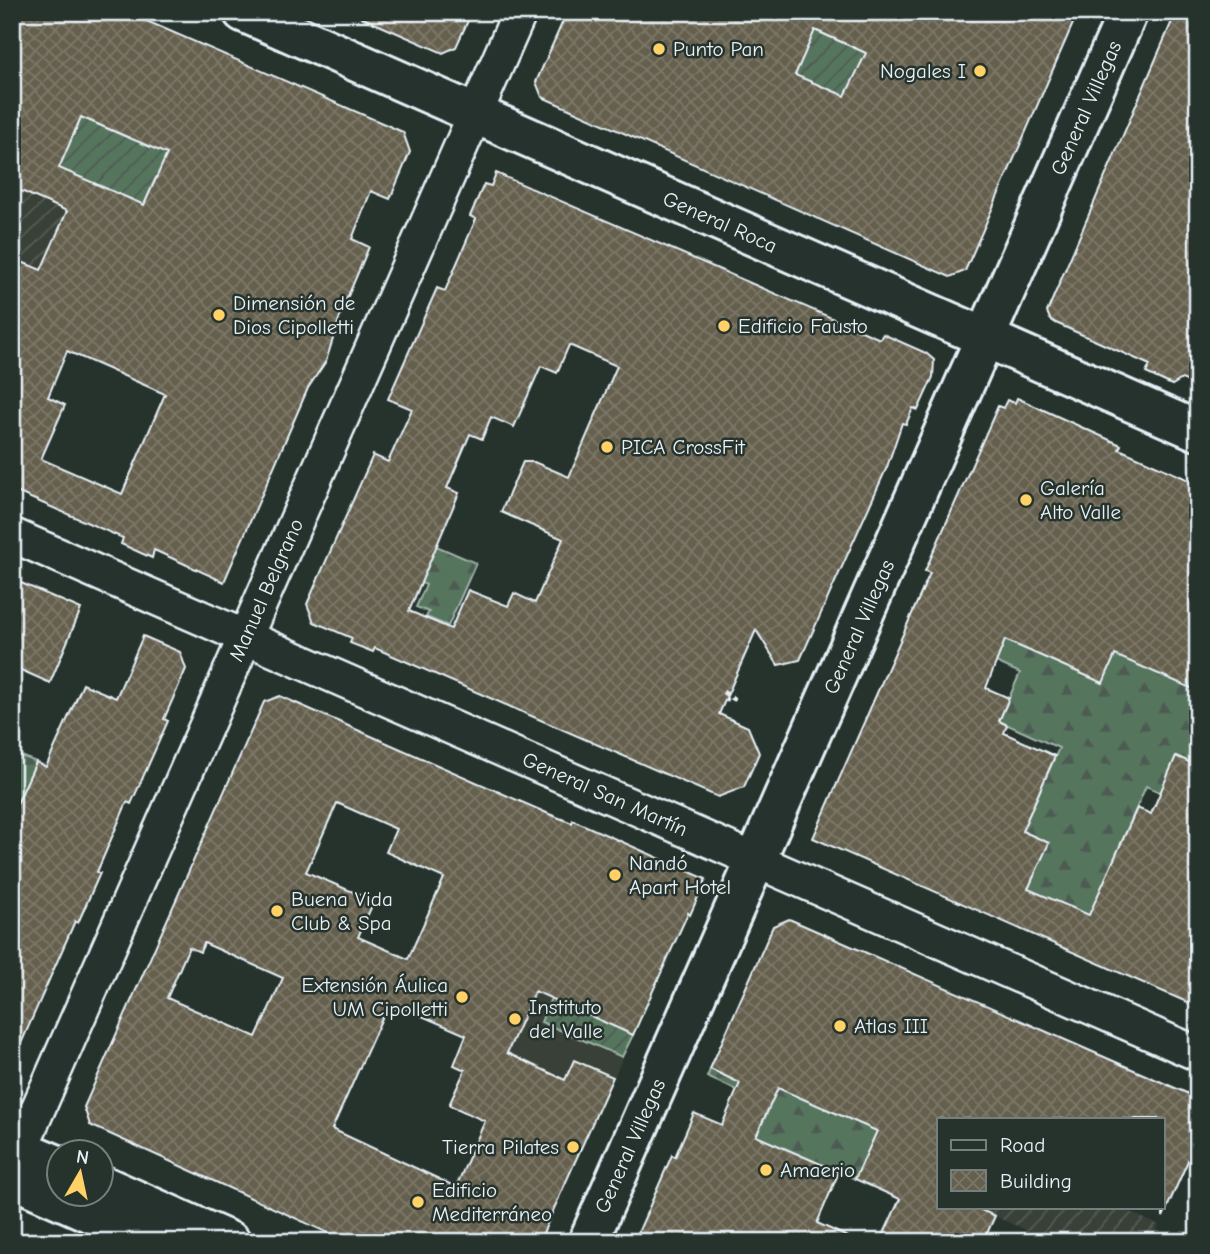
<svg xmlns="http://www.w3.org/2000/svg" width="1210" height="1254" viewBox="0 0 1210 1254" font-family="'Comic Neue',sans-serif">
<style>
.built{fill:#394037}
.industrial{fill:url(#industrial-furrows)}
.forest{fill:url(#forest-firs);stroke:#9fb2aa;stroke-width:2}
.garden{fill:url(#garden-furrows);stroke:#9fb2aa;stroke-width:2}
.building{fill:url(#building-cross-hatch);stroke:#e8f1f8;stroke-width:2;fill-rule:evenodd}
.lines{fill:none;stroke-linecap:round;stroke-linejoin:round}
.minor-casing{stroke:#e8f1f8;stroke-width:38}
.tertiary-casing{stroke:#e8f1f8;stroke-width:44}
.primary-casing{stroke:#e8f1f8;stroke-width:44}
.path{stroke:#e8f1f8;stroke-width:4.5;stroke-dasharray:5 5;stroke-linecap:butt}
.minor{stroke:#26332d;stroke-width:33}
.tertiary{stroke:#26332d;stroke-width:38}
.primary{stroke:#26332d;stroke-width:38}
.poi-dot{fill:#ffd166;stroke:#26332d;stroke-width:2.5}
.labels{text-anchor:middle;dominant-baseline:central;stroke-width:5;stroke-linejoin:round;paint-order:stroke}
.poi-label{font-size:21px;fill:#e8f1f8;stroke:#26332d;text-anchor:start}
.street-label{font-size:21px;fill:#e8f1f8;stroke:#26332d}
</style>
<defs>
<pattern id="industrial-furrows" width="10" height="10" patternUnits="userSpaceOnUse" patternTransform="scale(1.75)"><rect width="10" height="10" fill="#394037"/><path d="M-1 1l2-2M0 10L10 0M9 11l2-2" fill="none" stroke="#565c55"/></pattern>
<pattern id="forest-firs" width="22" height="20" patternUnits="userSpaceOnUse" patternTransform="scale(1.75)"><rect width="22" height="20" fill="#56745d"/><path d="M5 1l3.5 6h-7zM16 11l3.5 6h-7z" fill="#4d5c53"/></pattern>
<pattern id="garden-furrows" width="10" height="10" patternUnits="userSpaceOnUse" patternTransform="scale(1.75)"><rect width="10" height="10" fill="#56745d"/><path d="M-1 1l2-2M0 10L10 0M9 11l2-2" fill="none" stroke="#4d5c53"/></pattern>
<pattern id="building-cross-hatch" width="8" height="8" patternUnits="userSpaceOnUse" patternTransform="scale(1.75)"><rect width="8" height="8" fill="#65604e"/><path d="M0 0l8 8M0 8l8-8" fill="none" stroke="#7b7768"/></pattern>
</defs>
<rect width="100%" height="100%" fill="#26332d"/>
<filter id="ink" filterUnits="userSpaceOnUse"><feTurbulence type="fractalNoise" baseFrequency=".0143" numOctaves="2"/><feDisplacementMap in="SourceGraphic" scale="14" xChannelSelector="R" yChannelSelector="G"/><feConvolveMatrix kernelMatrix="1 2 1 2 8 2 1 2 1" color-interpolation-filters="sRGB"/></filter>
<g filter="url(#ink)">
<polygon class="built" points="417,938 633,1035 605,1097 389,1001"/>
<g class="industrial">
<polygon points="12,148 133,200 85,310 12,278"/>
<polygon points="974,1207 1118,1207 1159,1225 1152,1242 1053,1242"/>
</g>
<g class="forest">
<polygon points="434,545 476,563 448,626 426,617 429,612 416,607 426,585 418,581"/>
<polygon points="1005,640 1102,683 1115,654 1198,691 1198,766 1176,756 1168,774 1175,778 1167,795 1146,786 1085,926 1028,889 1048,843 1022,831 1059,748 999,721 1020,673 996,662"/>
<polygon points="12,752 36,762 12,815"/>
<polygon points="714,1060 921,1150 866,1156 855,1179 756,1136 768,1111 761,1101 707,1077"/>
</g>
<g class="garden">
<polygon points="814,30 914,74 845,96 811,82 774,124"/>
<polygon points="144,93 200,152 183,191 155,179 144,205 58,168 81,117 126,137"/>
<polygon points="551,998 633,1035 622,1057 541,1022"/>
</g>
<g class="building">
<path d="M 12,12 L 126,12 L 403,132 L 410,152 L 390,199 L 371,191 L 352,239 L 369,247 L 342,310 L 326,361 L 308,388 L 224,582 L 154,550 L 152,558 L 121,544 L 123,538 L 12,490 L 12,258 L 41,270 L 67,211 L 12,187 ZM 81,117 L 167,154 L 144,205 L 59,168 ZM 67,351 L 165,394 L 122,494 L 41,459 L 65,405 L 48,397 Z"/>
<polygon points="349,12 472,12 456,47 443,53"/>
<path d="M 567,12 L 1078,12 L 965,271 L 950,277 L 542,97 L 536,82 ZM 815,30 L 866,53 L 845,96 L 795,75 Z"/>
<polygon points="1176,12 1198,12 1198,386 1182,379 1172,385 1146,373 1150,365 1056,323 1050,319 1047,312"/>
<path d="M 496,173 L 880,339 L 883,334 L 926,353 L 934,360 L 933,377 L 918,410 L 913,408 L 906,424 L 902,423 L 887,467 L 800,660 L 778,665 L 756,630 L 719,714 L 748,727 L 759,753 L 744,787 L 718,797 L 375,648 L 373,652 L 350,643 L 352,638 L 314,622 L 307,604 L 373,455 L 388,462 L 412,409 L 388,399 L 437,288 L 445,291 L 476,219 L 470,216 L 484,184 L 491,186 ZM 569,345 L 617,366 L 569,477 L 534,462 L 523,462 L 501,512 L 563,539 L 535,603 L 514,593 L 508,606 L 468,590 L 451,629 L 409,611 L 459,493 L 447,488 L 470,434 L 482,439 L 491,417 L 514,427 L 541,366 L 557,373 Z"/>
<polygon points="1017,398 1121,445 1119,449 1198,484 1198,691 1115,655 1103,683 1005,640 986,688 1009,698 999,721 1007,725 1004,733 1055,756 1022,831 1049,843 1028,889 1089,915 1137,808 1151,814 1176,756 1198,766 1198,1007 813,838 930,573 925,571 998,406 1003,408 1007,400 1015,403"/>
<polygon points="12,579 81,609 50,683 12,666"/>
<polygon points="143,636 180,652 186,669 164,719 168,721 131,804 127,802 97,872 100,873 78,923 75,921 12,1064 12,815 36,762 46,767 83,684 116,698"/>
<path d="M 280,696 L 549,814 L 572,823 L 573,820 L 706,879 L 690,915 L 688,913 L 633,1035 L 535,991 L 507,1053 L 565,1080 L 574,1060 L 613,1077 L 539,1242 L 348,1242 L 90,1125 L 84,1107 L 264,702 ZM 337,803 L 396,829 L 386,852 L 444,878 L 408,959 L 358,937 L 374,901 L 306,872 ZM 204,943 L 283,978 L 256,1037 L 167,998 L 189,947 L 200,952 ZM 386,1009 L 406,1009 L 466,1035 L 454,1065 L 465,1070 L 449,1105 L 485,1121 L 456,1187 L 332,1129 Z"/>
<polygon points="789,919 1198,1098 1198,1138 1163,1217 1163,1119 939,1119 939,1207 974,1207 995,1216 983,1242 880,1242 900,1199 855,1179 877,1131 778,1088 756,1136 839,1172 817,1223 859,1242 634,1242 672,1155 675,1157 694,1113 722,1125 740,1083 710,1069 773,926"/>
</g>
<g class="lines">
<g class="minor-casing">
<g id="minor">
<polyline points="12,535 1198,1054"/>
<polyline points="12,1168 520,12"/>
</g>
</g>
<g class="tertiary-casing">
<g id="tertiary">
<polyline points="243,12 1198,431"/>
<polyline points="588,1242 1128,12"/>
</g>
</g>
<g class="primary-casing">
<g id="primary">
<polyline points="12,1146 60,1166"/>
<polyline points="12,1178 157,1242"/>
<polyline points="102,1185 231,1242"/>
</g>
</g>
<polyline class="path" points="723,692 734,699 731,702 725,699"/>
<use href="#minor" class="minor"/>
<use href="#tertiary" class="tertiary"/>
<use href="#primary" class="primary"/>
</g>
</g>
<g class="poi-dot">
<circle cx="659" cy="49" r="7"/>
<circle cx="980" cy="71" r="7"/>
<circle cx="219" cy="315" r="7"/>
<circle cx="724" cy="326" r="7"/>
<circle cx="607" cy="447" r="7"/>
<circle cx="1026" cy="500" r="7"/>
<circle cx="615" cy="875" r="7"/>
<circle cx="277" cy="911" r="7"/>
<circle cx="462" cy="997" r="7"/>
<circle cx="515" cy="1019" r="7"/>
<circle cx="840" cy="1026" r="7"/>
<circle cx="573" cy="1147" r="7"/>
<circle cx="766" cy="1170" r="7"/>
<circle cx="418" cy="1202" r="7"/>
</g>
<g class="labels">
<g class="poi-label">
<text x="673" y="49">Punto Pan</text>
<text x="966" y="71" text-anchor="end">Nogales I</text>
<text x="233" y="303">Dimensión de<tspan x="233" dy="24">Dios Cipolletti</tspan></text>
<text x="738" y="326">Edificio Fausto</text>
<text x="621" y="447">PICA CrossFit</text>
<text x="1040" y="488">Galería<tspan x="1040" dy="24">Alto Valle</tspan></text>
<text x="629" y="863">Nandó<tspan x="629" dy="24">Apart Hotel</tspan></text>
<text x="291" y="899">Buena Vida<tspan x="291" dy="24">Club &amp; Spa</tspan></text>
<text x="448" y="985" text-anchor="end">Extensión Áulica<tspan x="448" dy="24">UM Cipolletti</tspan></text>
<text x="529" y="1007">Instituto<tspan x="529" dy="24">del Valle</tspan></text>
<text x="854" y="1026">Atlas III</text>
<text x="559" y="1147" text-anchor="end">Tierra Pilates</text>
<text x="780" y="1170">Amaerio</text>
<text x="432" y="1190">Edificio<tspan x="432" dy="24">Mediterráneo</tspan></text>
</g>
<g class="street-label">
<text transform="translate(1086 108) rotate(-66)">General Villegas</text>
<text transform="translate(720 222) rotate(24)">General Roca</text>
<text transform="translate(266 590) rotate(-66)">Manuel Belgrano</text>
<text transform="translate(859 627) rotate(-66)">General Villegas</text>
<text transform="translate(605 794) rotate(24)">General San Martín</text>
<text transform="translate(630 1146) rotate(-66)">General Villegas</text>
</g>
</g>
<rect width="1210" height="1254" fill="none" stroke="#26332d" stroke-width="42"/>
<rect x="21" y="21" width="1168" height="1212" fill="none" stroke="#e8f1f8" stroke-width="2.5" filter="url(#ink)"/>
<rect x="937" y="1118" width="228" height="91" fill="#26332d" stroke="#747f7e" stroke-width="2"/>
<rect x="951" y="1140" width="35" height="10" fill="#26332d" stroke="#747f7e" stroke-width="2"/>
<text x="1000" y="1152" font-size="21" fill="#e8f1f8">Road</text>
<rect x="951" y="1170" width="35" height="21" fill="url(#building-cross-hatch)" stroke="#747f7e" stroke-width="2"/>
<text x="1000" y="1188" font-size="21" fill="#e8f1f8">Building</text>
<g transform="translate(80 1173) rotate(9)"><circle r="33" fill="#26332d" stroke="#747f7e" stroke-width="2"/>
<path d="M0-5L12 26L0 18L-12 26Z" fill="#ffd166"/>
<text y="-10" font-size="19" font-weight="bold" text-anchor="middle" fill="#e8f1f8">N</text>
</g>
</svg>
